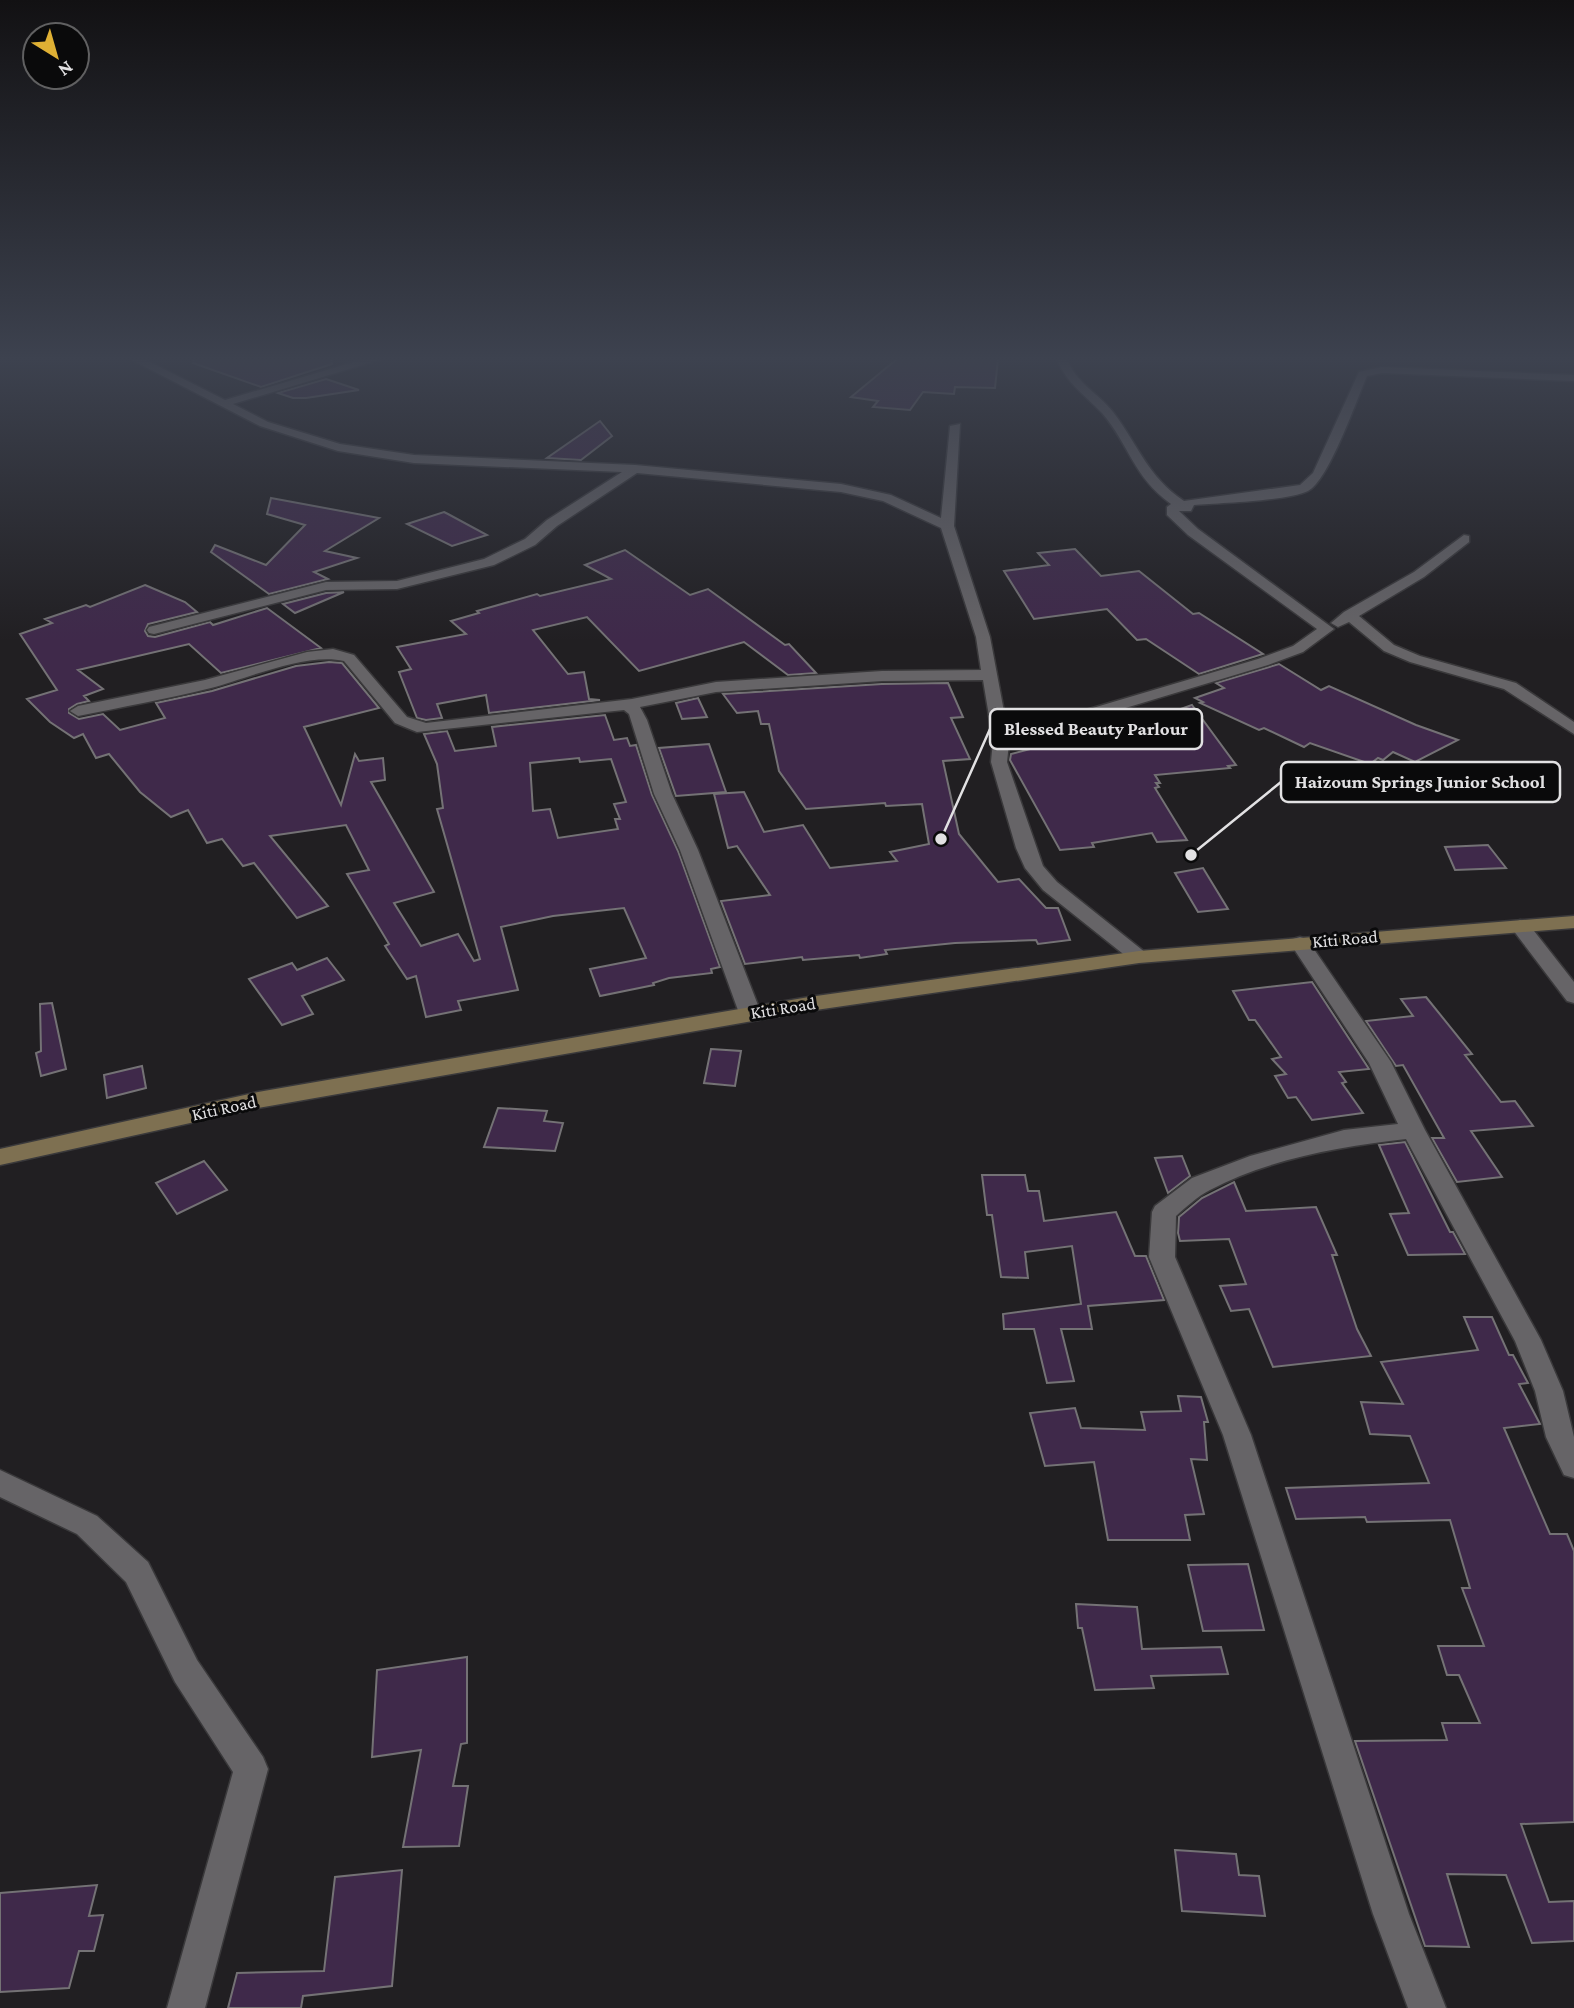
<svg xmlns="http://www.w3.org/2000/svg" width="1574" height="2008" viewBox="0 0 1574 2008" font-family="'Crimson Pro',serif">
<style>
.building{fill:#3f294a;stroke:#747275;stroke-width:2;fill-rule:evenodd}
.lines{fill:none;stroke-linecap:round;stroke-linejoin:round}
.street-casing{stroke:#3a393b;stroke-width:3}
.secondary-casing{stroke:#3a393b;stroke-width:3}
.street{fill:#666467;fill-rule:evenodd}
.secondary{fill:#7e7051;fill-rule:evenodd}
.labels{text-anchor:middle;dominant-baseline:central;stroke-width:6;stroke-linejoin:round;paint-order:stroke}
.street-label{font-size:18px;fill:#e2e1e3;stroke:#0a0a0b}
.leader{fill:none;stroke:#e2e1e3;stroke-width:2.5}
.callout-dot{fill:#e2e1e3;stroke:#0a0a0b;stroke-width:2.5}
.callout{fill:#0a0a0b;stroke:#e2e1e3;stroke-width:2.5}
.callout-label{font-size:19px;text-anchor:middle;font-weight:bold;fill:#e2e1e3}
</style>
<rect width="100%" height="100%" fill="#211f22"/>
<g class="building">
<polygon points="194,359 331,359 332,364 261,387 193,363"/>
<polygon points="897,359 998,359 995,388 955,387 954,394 923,392 910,410 873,407 878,401 851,397"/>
<polygon points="326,379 359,390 306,398 293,398 278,393"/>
<polygon points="600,421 612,436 581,460 547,458"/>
<polygon points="271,498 379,518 325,551 357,558 314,572 328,579 269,594 211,552 215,545 266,565 305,525 267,514"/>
<polygon points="444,512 448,514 487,535 452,546 407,524"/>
<polygon points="1075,549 1101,576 1139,571 1193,614 1199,613 1263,654 1199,674 1146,639 1137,640 1107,609 1034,619 1004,571 1049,565 1038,553"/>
<polygon points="625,550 690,595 708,589 785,645 789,644 816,673 788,675 744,642 639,671 587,617 533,630 568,674 584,672 589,699 600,700 489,713 486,695 437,704 442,718 426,720 417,718 399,672 411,669 397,647 466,634 451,621 479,613 477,611 537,594 540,596 611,579 585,565"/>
<path d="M 145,585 L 185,602 L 197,612 L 148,624 L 145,631 L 148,636 L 155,637 L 210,622 L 213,625 L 267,608 L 321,648 L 221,673 L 189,644 L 78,670 L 103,689 L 84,696 L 89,701 L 77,704 L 69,709 L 69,713 L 79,719 L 103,714 L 120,730 L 165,718 L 156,703 L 212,691 L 296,666 L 329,662 L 342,663 L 379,708 L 304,727 L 341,805 L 355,754 L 359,761 L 383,758 L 385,780 L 371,782 L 434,892 L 394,903 L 421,946 L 458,934 L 474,961 L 480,959 L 437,809 L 443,808 L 437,764 L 424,734 L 447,731 L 455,751 L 496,746 L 492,727 L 605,715 L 614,740 L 627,738 L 630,746 L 636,745 L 652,795 L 678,851 L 720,967 L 711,969 L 712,973 L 669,978 L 653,983 L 654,985 L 600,996 L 590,969 L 646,958 L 624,908 L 553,916 L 501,927 L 518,990 L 458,1001 L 461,1010 L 426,1017 L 416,976 L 407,979 L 385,946 L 389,944 L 347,874 L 369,870 L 346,825 L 270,836 L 328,906 L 297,918 L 254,863 L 243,866 L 222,839 L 207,843 L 188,810 L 171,817 L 140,792 L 109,754 L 96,758 L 83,734 L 74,738 L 50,722 L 27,699 L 57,690 L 20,634 L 52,623 L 45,619 L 86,605 L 90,607 ZM 579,758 L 580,762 L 611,759 L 626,802 L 614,804 L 620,819 L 615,819 L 618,829 L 558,838 L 550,809 L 533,811 L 530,763 Z"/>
<polygon points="344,592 295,613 283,604 326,593"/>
<polygon points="1279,664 1321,690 1329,686 1416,725 1458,740 1415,762 1393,752 1383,760 1378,758 1370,764 1310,743 1304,747 1264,728 1259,730 1200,703 1203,702 1195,698 1224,688 1216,683"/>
<polygon points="948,683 963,717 951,718 970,759 943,761 959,834 998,882 1019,879 1046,908 1058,908 1070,940 1038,944 1036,940 955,943 885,950 887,954 860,958 859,955 803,960 802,957 745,964 721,901 770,895 737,846 728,848 714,794 744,792 764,832 803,825 830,868 897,861 890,852 929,844 922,804 886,806 885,803 806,809 779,771 769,724 761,724 758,711 737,713 723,694 882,684"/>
<polygon points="698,698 707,717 682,719 676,703"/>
<polygon points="1192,705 1236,765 1228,766 1230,768 1155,775 1160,783 1156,783 1159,787 1155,788 1187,840 1157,842 1152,833 1092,843 1094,847 1060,850 1010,760 1011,754 1137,721 1141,723"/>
<polygon points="709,744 726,792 676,796 659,748"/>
<polygon points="1488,845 1506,868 1455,870 1445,847"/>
<polygon points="1203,868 1228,909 1198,912 1175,873"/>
<polygon points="327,958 344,980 302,996 313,1014 282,1025 249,979 292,963 297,970"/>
<polygon points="1312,982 1369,1069 1339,1072 1346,1082 1342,1083 1363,1113 1312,1120 1296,1097 1288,1098 1275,1076 1286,1074 1272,1059 1281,1057 1255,1020 1249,1020 1233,991"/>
<polygon points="1426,997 1472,1054 1465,1055 1501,1102 1515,1101 1533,1126 1471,1131 1502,1177 1457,1182 1432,1138 1444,1138 1403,1065 1396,1066 1366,1021 1413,1016 1401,999"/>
<polygon points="52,1003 66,1069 41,1076 36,1053 41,1051 40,1004"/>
<polygon points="711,1049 741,1051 735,1086 704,1083"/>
<polygon points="142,1066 146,1088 107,1098 104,1075"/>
<polygon points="498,1108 547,1111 544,1121 563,1123 555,1151 484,1147"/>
<polygon points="1405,1142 1450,1232 1453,1232 1465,1254 1408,1255 1390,1214 1409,1213 1379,1145"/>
<polygon points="1182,1156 1190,1176 1168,1193 1155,1158"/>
<polygon points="204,1161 227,1190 177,1214 156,1183"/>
<polygon points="982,1175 1025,1175 1028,1191 1039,1191 1044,1221 1116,1212 1135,1256 1146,1256 1164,1300 1088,1306 1092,1329 1061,1329 1074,1381 1047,1383 1034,1329 1004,1329 1003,1314 1081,1304 1072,1246 1025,1252 1028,1278 1001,1277 992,1215 987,1215"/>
<polygon points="1234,1182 1246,1211 1316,1207 1337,1255 1332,1255 1357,1329 1371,1356 1273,1367 1249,1309 1231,1311 1220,1286 1246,1284 1229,1239 1180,1241 1178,1233 1179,1217 1202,1198"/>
<polygon points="1464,1317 1492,1317 1509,1355 1513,1355 1528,1383 1519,1384 1540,1424 1504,1428 1550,1534 1567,1534 1574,1551 1574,1822 1521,1824 1549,1902 1574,1901 1574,1941 1532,1943 1506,1875 1447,1874 1469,1947 1425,1946 1355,1741 1447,1740 1442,1723 1480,1723 1459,1675 1447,1675 1438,1646 1484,1646 1462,1588 1470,1588 1450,1520 1367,1522 1365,1517 1296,1519 1286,1488 1429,1483 1410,1436 1370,1434 1361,1402 1403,1404 1381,1362 1478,1350"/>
<polygon points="1178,1396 1201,1397 1208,1422 1204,1422 1207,1460 1191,1459 1204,1514 1185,1515 1190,1540 1108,1540 1094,1462 1045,1466 1030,1413 1075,1408 1081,1428 1145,1430 1141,1412 1181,1411"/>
<polygon points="1248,1564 1264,1630 1203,1631 1188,1565"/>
<polygon points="1076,1604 1137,1607 1142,1649 1221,1647 1228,1674 1151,1676 1154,1688 1095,1690 1082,1628 1078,1628"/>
<polygon points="467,1657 467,1743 461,1744 453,1786 468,1786 459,1846 403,1847 421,1750 372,1757 377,1670"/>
<polygon points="1175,1850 1236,1854 1239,1875 1259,1876 1265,1916 1182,1911"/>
<polygon points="402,1870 392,1986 303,1996 301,2008 228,2008 237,1973 324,1971 335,1877"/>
<polygon points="97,1885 89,1916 103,1915 94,1951 79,1951 69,1988 0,1992 0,1893"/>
</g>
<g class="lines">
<g class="street-casing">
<g id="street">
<path d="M 130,359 L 144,359 L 225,400 L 364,359 L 382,359 L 233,404 L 268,422 L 340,444 L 414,455 L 635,465 L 841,484 L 891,495 L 941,518 L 950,426 L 960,424 L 954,526 L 990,637 L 1008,733 L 1258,659 L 1293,646 L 1317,629 L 1188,535 L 1167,515 L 1167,507 L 1171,504 C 1133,477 1129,444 1102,413 C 1085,395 1066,383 1057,359 L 1067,359 C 1076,383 1098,393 1113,412 C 1139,446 1147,476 1184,501 L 1300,485 L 1313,473 L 1359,372 L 1382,367 L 1574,375 L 1574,381 L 1382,373 L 1367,376 C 1356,401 1329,480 1308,491 C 1288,501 1219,503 1194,505 L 1191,511 L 1179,511 L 1198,529 L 1334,629 L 1303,652 L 1268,665 L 1009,743 L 1007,762 L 1043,866 L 1057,882 L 1146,953 L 1149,957 L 1146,961 L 1132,961 L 1043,890 L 1025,868 L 1016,848 L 991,762 L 993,740 L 983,680 L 882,681 L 716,692 L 640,707 L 647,720 L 672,794 L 698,850 L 761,1013 L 757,1018 L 743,1018 L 739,1013 L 680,850 L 654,794 L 629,714 L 624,710 L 417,732 L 395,723 L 344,661 C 308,652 248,678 211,688 C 167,699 122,707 78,716 L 70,711 L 78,706 L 205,680 L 307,652 L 333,649 L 354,655 L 407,717 L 426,723 L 632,699 L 716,682 L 882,671 L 981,670 L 976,637 L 941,528 L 883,501 L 841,492 L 637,473 L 557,526 L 535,545 L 494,565 L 397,589 L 326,590 L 154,634 L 149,633 L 147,630 L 149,627 L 326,582 L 397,581 L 484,559 L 525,539 L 547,520 L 622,472 L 414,463 L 338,451 L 260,426 Z"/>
<polygon points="1464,535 1469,536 1469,542 1424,577 1359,616 1394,645 1420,656 1516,683 1574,722 1574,734 1504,689 1410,662 1384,651 1349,622 1338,627 1331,623 1344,612 1414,572"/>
<polygon points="1520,920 1527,922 1574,982 1574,1003 1567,1001 1510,926"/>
<path d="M 1300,937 L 1307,939 L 1391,1062 L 1425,1130 L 1541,1340 L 1563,1391 L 1574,1437 L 1574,1478 L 1564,1475 L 1546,1437 L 1535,1391 L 1515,1341 L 1406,1139 C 1342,1146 1268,1159 1210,1190 C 1198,1196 1186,1207 1176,1216 L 1175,1257 L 1251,1435 L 1409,1914 L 1446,2008 L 1408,2008 L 1373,1914 L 1223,1435 L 1149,1257 L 1152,1212 L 1155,1206 L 1192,1178 L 1250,1156 L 1344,1130 L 1398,1124 L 1369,1063 L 1290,943 L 1293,939 Z"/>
<polygon points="0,1470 97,1516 148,1562 197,1660 263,1757 268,1769 205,2008 167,2008 233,1772 175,1682 126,1582 77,1534 0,1497"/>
</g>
</g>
<g class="secondary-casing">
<polygon id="secondary" points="1574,916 1574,928 1139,963 809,1011 258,1108 0,1165 0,1149 258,1092 809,997 1139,951"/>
</g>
<use href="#street" class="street"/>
<use href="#secondary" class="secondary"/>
</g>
<linearGradient id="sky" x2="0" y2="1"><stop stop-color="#121113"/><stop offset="0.56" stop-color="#3d424f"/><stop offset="1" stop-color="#3d424f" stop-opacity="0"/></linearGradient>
<rect width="1574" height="641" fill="url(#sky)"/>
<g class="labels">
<g class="street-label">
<text transform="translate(1345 939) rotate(-5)">Kiti Road</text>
<text transform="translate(783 1008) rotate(-9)">Kiti Road</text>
<text transform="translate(224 1108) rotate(-12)">Kiti Road</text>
</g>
</g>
<path class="leader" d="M941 839L990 729M1191 855L1281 782"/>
<g class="callout-dot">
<circle cx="941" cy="839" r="7"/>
<circle cx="1191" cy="855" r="7"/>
</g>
<g class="callout">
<rect x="990" y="709" width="212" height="40" rx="7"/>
<rect x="1281" y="762" width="279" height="40" rx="7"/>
</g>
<g class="callout-label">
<text x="1096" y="735">Blessed Beauty Parlour</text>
<text x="1420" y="788">Haizoum Springs Junior School</text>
</g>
<g transform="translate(56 56) rotate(143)"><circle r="33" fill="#0a0a0b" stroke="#606061" stroke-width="2"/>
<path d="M0-5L12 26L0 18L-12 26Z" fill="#dfb034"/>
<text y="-10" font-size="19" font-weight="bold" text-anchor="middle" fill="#e2e1e3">N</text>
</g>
</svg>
